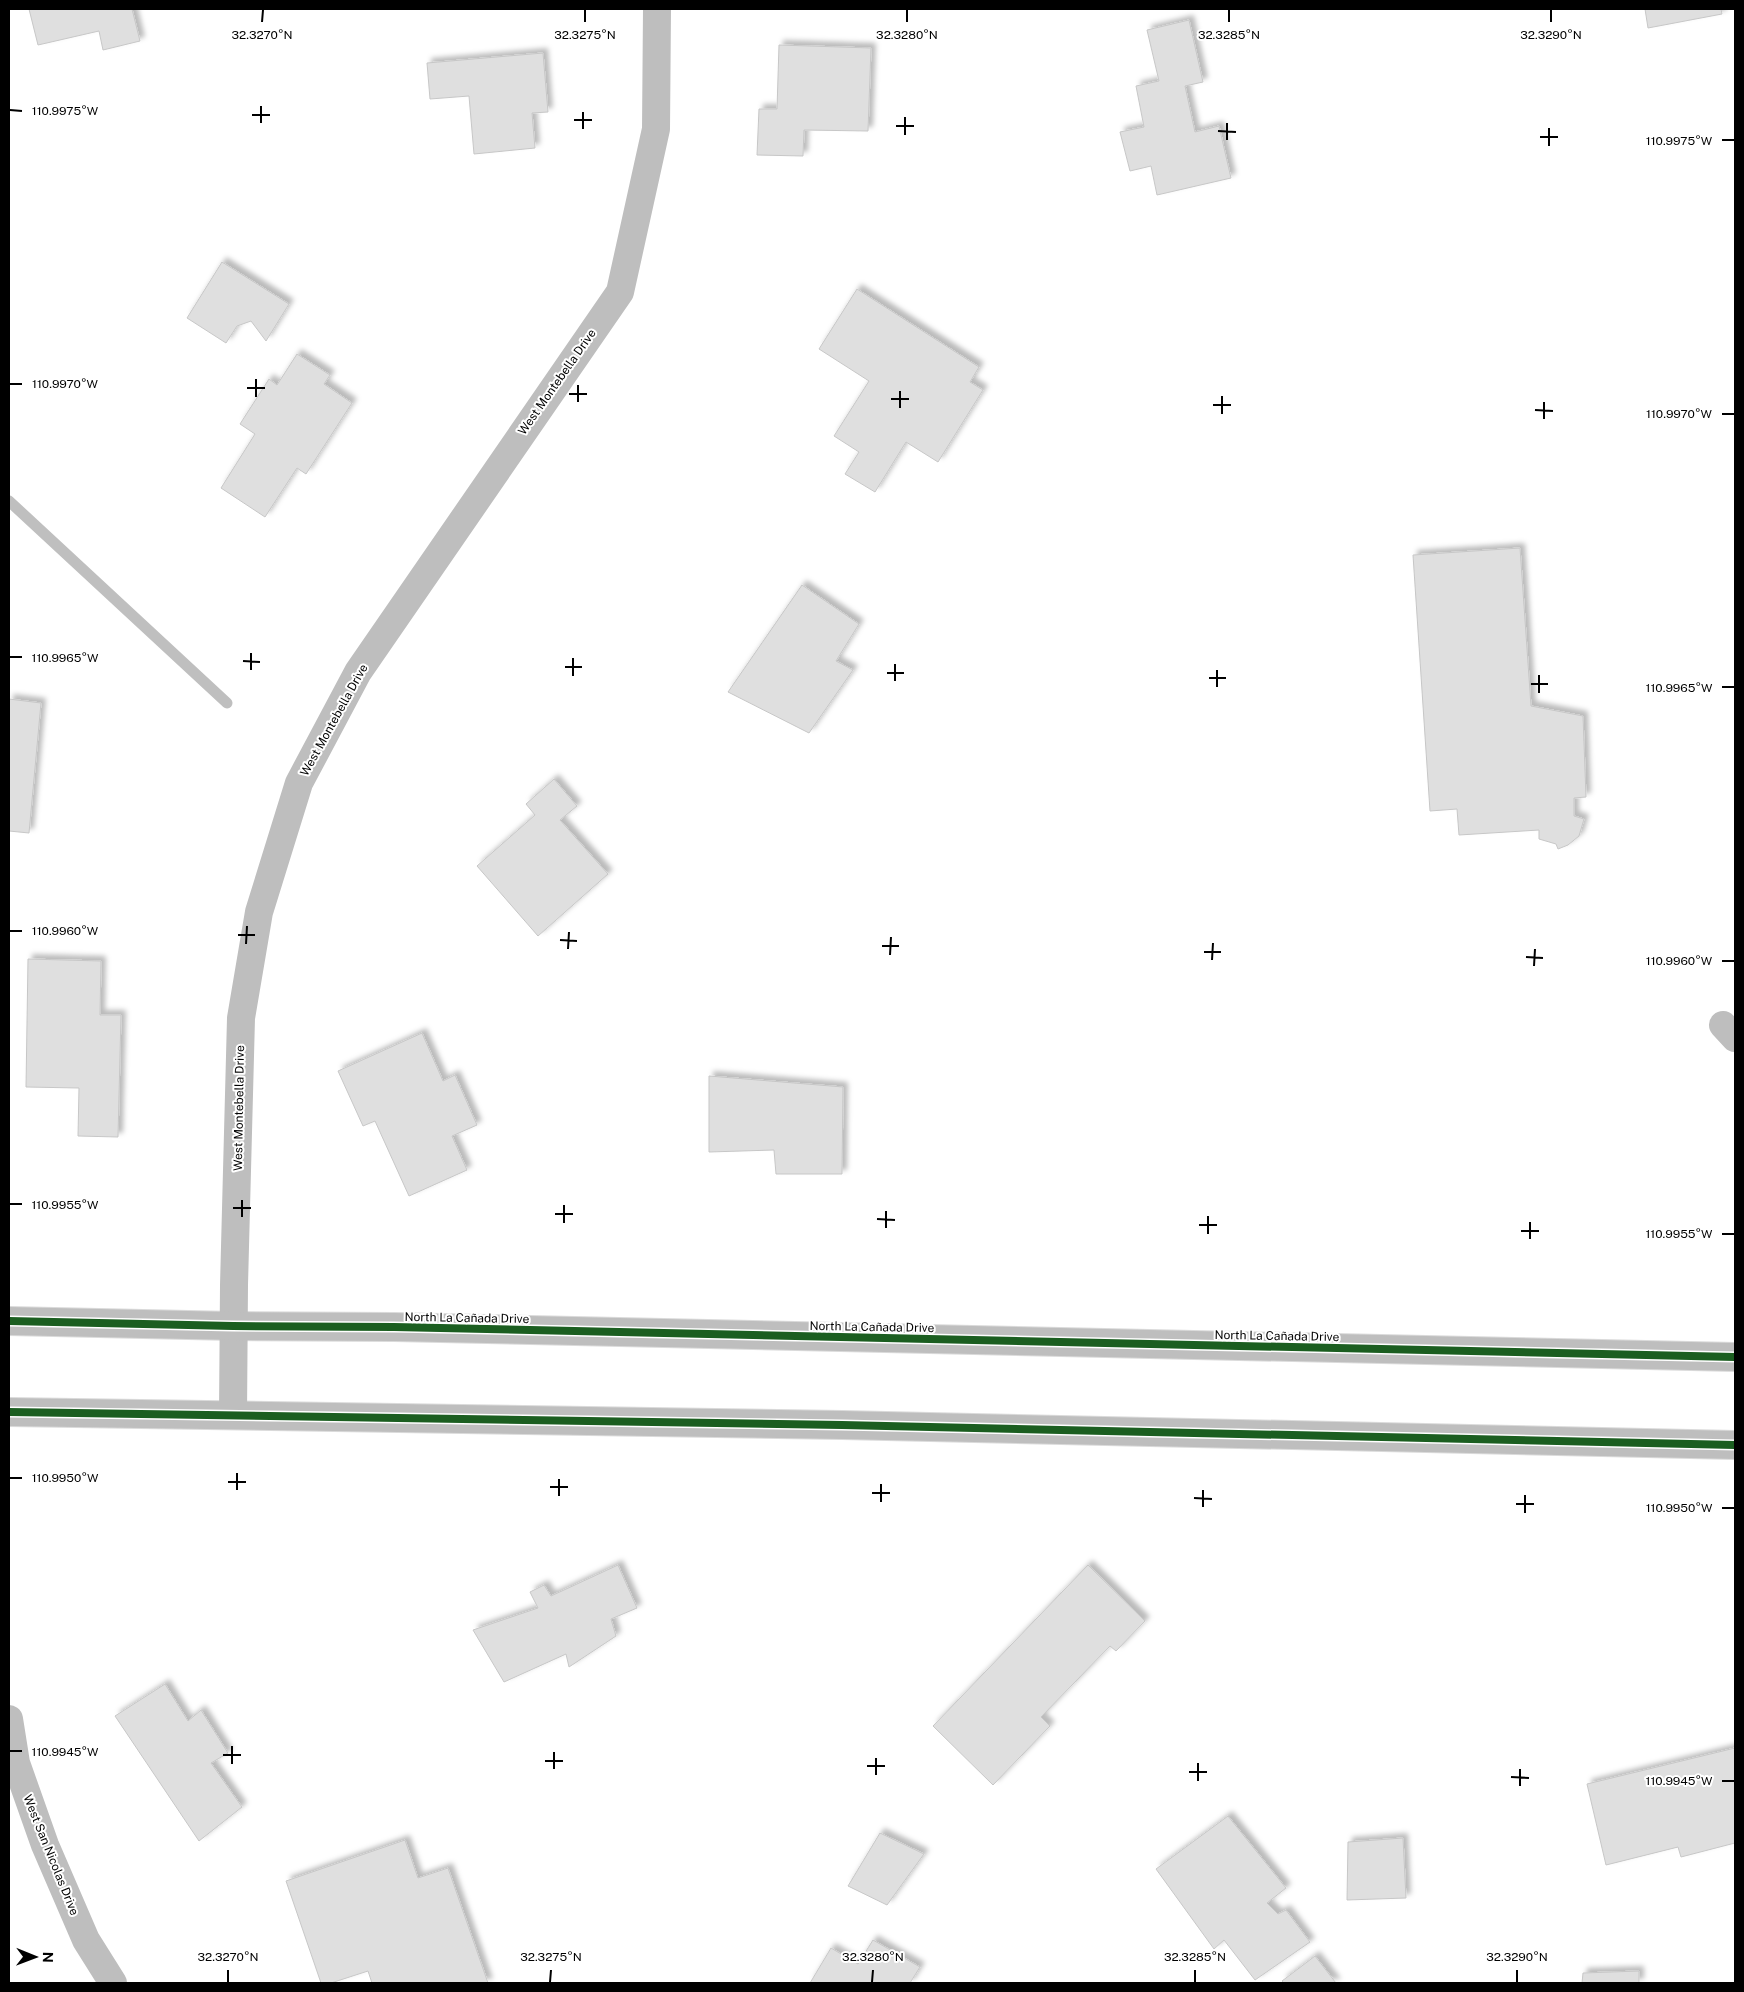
<svg xmlns="http://www.w3.org/2000/svg" width="1744" height="1992" viewBox="0 0 1744 1992" font-family="'Public Sans',sans-serif">
<style>
.lines{fill:none;stroke-linecap:round;stroke-linejoin:round}
.stream{stroke:#bfbfbf;stroke-width:11}
.building{fill:#dfdfdf;stroke:#c7c7c7;filter:url(#shadow)}
.major-casing{stroke:#dbdbdb;stroke-width:30}
.minor{stroke:#bebebe;stroke-width:28}
.major{stroke:#bebebe;stroke-width:28}
.cycleway-casing{stroke:#fff;stroke-width:11}
.cycleway{stroke:#1b5e20;stroke-width:8}
.ticks{fill:none;stroke:#000;stroke-width:2}
.labels{text-anchor:middle;dominant-baseline:central;stroke-width:4;stroke-linejoin:round;paint-order:stroke}
.street-label{font-size:12px;fill:#000;stroke:#fff}
.ticks-label{font-size:12px;text-anchor:middle;fill:#000;stroke:#fff;stroke-width:4;stroke-linejoin:round;paint-order:stroke}
</style>
<defs>
<filter id="shadow"><feDropShadow dx="4.5" dy="-4.5" stdDeviation="2.5" flood-color="#0004"/></filter>
</defs>
<rect width="100%" height="100%" fill="#fff"/>
<g class="lines">
<polyline class="stream" points="9,501 227,703"/>
</g>
<g class="building">
<polygon points="29,9 132,9 140,41 103,50 99,31 38,45"/>
<polygon points="1645,9 1721,9 1722,14 1648,28"/>
<polygon points="1189,20 1203,82 1185,86 1195,132 1219,126 1231,178 1157,195 1151,166 1130,171 1120,132 1144,127 1136,86 1159,81 1147,30"/>
<polygon points="779,45 871,48 868,131 804,130 803,156 757,155 759,109 777,109"/>
<polygon points="543,53 548,112 532,113 535,148 474,154 469,96 430,99 427,63"/>
<polygon points="222,262 289,304 266,341 251,321 237,326 226,343 187,318"/>
<polygon points="857,289 979,367 970,382 983,390 938,462 906,442 875,492 845,474 859,452 834,436 869,381 819,349"/>
<polygon points="297,354 330,375 324,384 352,403 306,474 297,468 265,517 221,488 255,434 240,424 269,379 277,385"/>
<polygon points="1520,548 1531,706 1583,716 1586,797 1574,798 1574,816 1584,819 1579,836 1568,845 1558,849 1556,844 1539,839 1539,830 1459,835 1457,809 1430,811 1413,555"/>
<polygon points="802,585 859,624 836,661 853,670 809,733 728,692"/>
<polygon points="9,699 41,703 29,833 9,831"/>
<polygon points="554,779 577,806 560,820 608,874 538,936 477,866 535,815 526,804"/>
<polygon points="28,959 101,961 100,1015 121,1015 118,1137 78,1136 79,1088 26,1087"/>
<polygon points="422,1033 443,1081 455,1075 477,1125 452,1136 467,1170 409,1196 375,1121 363,1126 338,1071"/>
<polygon points="709,1076 843,1087 842,1174 776,1174 774,1150 709,1152"/>
<polygon points="618,1565 637,1608 611,1619 616,1636 569,1667 566,1654 504,1682 473,1630 538,1608 530,1592 544,1585 551,1596"/>
<polygon points="1088,1565 1145,1621 1116,1651 1110,1646 1041,1717 1050,1726 993,1785 933,1726"/>
<polygon points="165,1684 188,1721 201,1710 228,1753 211,1763 242,1807 199,1841 115,1716"/>
<polygon points="1735,1748 1735,1843 1681,1857 1678,1847 1606,1865 1587,1784"/>
<polygon points="1228,1816 1286,1888 1267,1903 1278,1914 1286,1910 1310,1942 1255,1980 1224,1940 1214,1949 1156,1869"/>
<polygon points="880,1833 924,1854 887,1905 848,1886"/>
<polygon points="1403,1838 1406,1898 1347,1900 1348,1842"/>
<polygon points="405,1840 418,1878 448,1868 488,1983 372,1983 368,1971 331,1983 321,1983 286,1881"/>
<polygon points="873,1940 920,1967 910,1983 810,1983 831,1948 858,1964"/>
<polygon points="1315,1956 1336,1983 1284,1983 1282,1981"/>
<polygon points="1639,1971 1639,1983 1582,1983 1583,1973"/>
</g>
<g class="lines">
<g class="major-casing">
<g id="major">
<polyline points="9,1321 233,1326 394,1327 1735,1357"/>
<polyline points="9,1412 842,1425 1735,1445"/>
</g>
</g>
<g class="minor">
<polyline points="1723,1025 1735,1038"/>
<polyline points="233,1415 234,1285 241,1018 259,912 299,783 358,672 620,292 656,129 657,9"/>
<polyline points="9,1719 16,1763 45,1845 86,1940 113,1983"/>
</g>
<use href="#major" class="major"/>
<g class="cycleway-casing">
<g id="cycleway">
<polyline points="9,1321 233,1326 394,1327 1735,1357"/>
<polyline points="9,1412 842,1425 1735,1445"/>
</g>
</g>
<use href="#cycleway" class="cycleway"/>
</g>
<path class="ticks" d="M 262,22 L 263,10M 585,22 L 585,10M 907,22 L 907,10M 1229,22 L 1229,10M 1551,22 L 1551,10M 10,110 L 22,111M 252,115 L 270,115M 574,120 L 592,120M 261,123 L 261,106M 896,126 L 914,126M 583,129 L 583,112M 1218,131 L 1236,132M 905,135 L 905,117M 1540,137 L 1558,137M 1227,140 L 1227,123M 1722,140 L 1734,140M 1549,146 L 1549,128M 10,384 L 22,384M 247,388 L 265,388M 569,394 L 587,394M 256,397 L 256,379M 891,399 L 909,399M 578,402 L 578,385M 1213,405 L 1231,405M 900,408 L 900,391M 1535,410 L 1553,411M 1222,414 L 1222,396M 1722,414 L 1734,414M 1544,419 L 1544,402M 10,657 L 22,657M 243,661 L 260,662M 565,667 L 582,667M 251,670 L 251,653M 887,673 L 904,673M 573,676 L 573,658M 1209,678 L 1226,678M 895,681 L 895,664M 1531,684 L 1548,684M 1217,687 L 1217,670M 1722,687 L 1734,687M 1539,693 L 1539,675M 10,931 L 22,931M 238,935 L 255,935M 560,940 L 577,941M 246,944 L 247,926M 882,946 L 899,946M 568,949 L 569,932M 1204,952 L 1221,952M 890,955 L 891,937M 1526,957 L 1543,958M 1212,960 L 1213,943M 1722,961 L 1734,961M 1534,966 L 1535,949M 10,1204 L 22,1204M 233,1208 L 251,1208M 555,1214 L 573,1214M 242,1217 L 242,1200M 877,1219 L 895,1220M 564,1223 L 564,1205M 1199,1225 L 1217,1225M 886,1228 L 886,1211M 1521,1231 L 1539,1231M 1208,1234 L 1208,1216M 1722,1234 L 1734,1234M 1530,1239 L 1530,1222M 10,1478 L 22,1478M 228,1482 L 246,1482M 550,1487 L 568,1487M 237,1490 L 237,1473M 872,1493 L 890,1493M 559,1496 L 559,1479M 1194,1498 L 1212,1499M 881,1502 L 881,1484M 1516,1504 L 1534,1504M 1203,1507 L 1203,1490M 1722,1508 L 1734,1508M 1525,1513 L 1525,1495M 10,1751 L 22,1751M 223,1755 L 241,1755M 545,1761 L 563,1761M 232,1764 L 232,1746M 867,1766 L 885,1766M 554,1769 L 554,1752M 1189,1772 L 1207,1772M 876,1775 L 876,1758M 1511,1777 L 1529,1778M 1198,1781 L 1198,1763M 1722,1781 L 1734,1781M 1520,1786 L 1520,1769M 228,1982 L 228,1970M 550,1982 L 551,1970M 872,1982 L 873,1970M 1195,1982 L 1195,1970M 1517,1982 L 1517,1970"/>
<g class="labels">
<g class="street-label">
<text transform="translate(557 382) rotate(-55)">West Montebella Drive</text>
<text transform="translate(334 720) rotate(-61)">West Montebella Drive</text>
<text transform="translate(239 1108) rotate(-89)">West Montebella Drive</text>
<text transform="translate(467 1318) rotate(1)">North La Cañada Drive</text>
<text transform="translate(872 1327) rotate(1)">North La Cañada Drive</text>
<text transform="translate(1277 1336) rotate(1)">North La Cañada Drive</text>
<text transform="translate(51 1855) rotate(68)">West San Nicolas Drive</text>
</g>
</g>
<g class="ticks-label">
<text x="262" y="39">32.3270°N</text>
<text x="585" y="39">32.3275°N</text>
<text x="907" y="39">32.3280°N</text>
<text x="1229" y="39">32.3285°N</text>
<text x="1551" y="39">32.3290°N</text>
<text x="65" y="115">110.9975°W</text>
<text x="1679" y="145">110.9975°W</text>
<text x="65" y="388">110.9970°W</text>
<text x="1679" y="418">110.9970°W</text>
<text x="65" y="662">110.9965°W</text>
<text x="1679" y="692">110.9965°W</text>
<text x="65" y="935">110.9960°W</text>
<text x="1679" y="965">110.9960°W</text>
<text x="65" y="1209">110.9955°W</text>
<text x="1679" y="1238">110.9955°W</text>
<text x="65" y="1482">110.9950°W</text>
<text x="1679" y="1512">110.9950°W</text>
<text x="65" y="1756">110.9945°W</text>
<text x="1679" y="1785">110.9945°W</text>
<text x="228" y="1961">32.3270°N</text>
<text x="551" y="1961">32.3275°N</text>
<text x="873" y="1961">32.3280°N</text>
<text x="1195" y="1961">32.3285°N</text>
<text x="1517" y="1961">32.3290°N</text>
</g>
<rect width="1744" height="1992" fill="none" stroke="#000000" stroke-width="20"/>
<g transform="translate(35 1957) rotate(91)" stroke="#ffffff" stroke-width="4" paint-order="stroke">
<path d="M0-4L9 19L0 12L-9 19Z" fill="#000000"/>
<text y="-8" font-size="14" font-weight="bold" text-anchor="middle" fill="#000000">N</text>
</g>
</svg>
